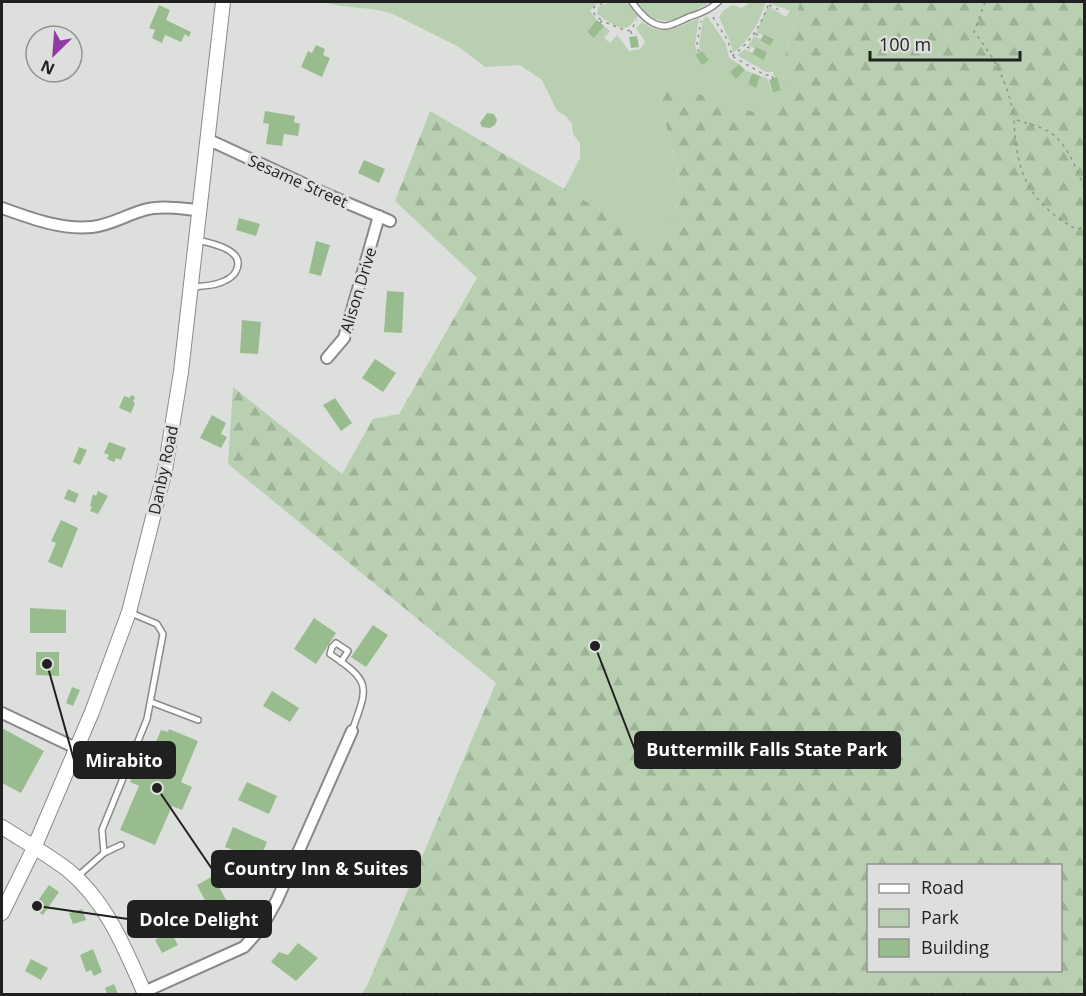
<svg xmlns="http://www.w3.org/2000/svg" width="1086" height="996" viewBox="0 0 1086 996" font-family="'Open Sans',sans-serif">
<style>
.green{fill:#b8d0b1}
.forest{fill:url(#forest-firs);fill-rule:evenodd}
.building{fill:#99bc8f}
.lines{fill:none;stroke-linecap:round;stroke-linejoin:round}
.lane-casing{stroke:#898a88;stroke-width:8}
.street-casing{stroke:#898a88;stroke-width:14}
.secondary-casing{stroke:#898a88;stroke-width:16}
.path{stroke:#929492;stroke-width:1.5;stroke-dasharray:3 4.5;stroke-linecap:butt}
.lane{stroke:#fff;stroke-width:5}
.street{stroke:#fff;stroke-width:10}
.secondary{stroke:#fff;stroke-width:14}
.labels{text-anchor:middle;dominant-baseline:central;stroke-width:6;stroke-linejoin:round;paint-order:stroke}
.street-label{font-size:16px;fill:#1f201f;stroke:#dddfdd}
.leader{fill:none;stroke:#1f201f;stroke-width:2}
.callout-dot{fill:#1f201f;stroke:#dddfdd;stroke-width:2}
.callout{fill:#1f201f;stroke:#1f201f;stroke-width:2}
.callout-label{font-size:18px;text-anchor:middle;font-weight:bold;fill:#fff}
</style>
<defs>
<pattern id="forest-firs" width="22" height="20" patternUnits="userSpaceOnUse" patternTransform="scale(1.5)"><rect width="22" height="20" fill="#b8d0b1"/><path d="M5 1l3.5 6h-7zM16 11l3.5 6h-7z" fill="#9eb298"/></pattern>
</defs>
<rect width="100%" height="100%" fill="#dddfdd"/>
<g class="green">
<path d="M 323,2 L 602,2 L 595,5 L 590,11 L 597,20 L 587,33 L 594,37 L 604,26 L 610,31 L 604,38 L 610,43 L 617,35 L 629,51 L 640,49 L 645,42 L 636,28 L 642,22 C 647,24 650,28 655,29 C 670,33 684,24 699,18 L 695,45 L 698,53 L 695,56 L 702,65 L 708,60 L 702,51 L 700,51 L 699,44 L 703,19 L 707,16 L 726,44 L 729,58 L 739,64 L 731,72 L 736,78 L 745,70 L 752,73 L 748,84 L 756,87 L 760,76 L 767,78 L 773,93 L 781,90 L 777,78 L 775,78 L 773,72 L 766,72 L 737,55 L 745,49 L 764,59 L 767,52 L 748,46 L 754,36 L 761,39 L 760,42 L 770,46 L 774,38 L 764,34 L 763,35 L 756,33 L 768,6 L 786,17 L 790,11 L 781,7 L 780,8 L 770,3 L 770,2 L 800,2 L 782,66 L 792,94 L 766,116 L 656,80 L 682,194 L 661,245 L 564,189 L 580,158 L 580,143 L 573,134 L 572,124 L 566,116 L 557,111 L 542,80 L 520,65 L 485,67 L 459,47 L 393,14 C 370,6 346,9 323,2 Z"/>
<path d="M 610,2 L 627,2 L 638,16 C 635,19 632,25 628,27 C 619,31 604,19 597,14 L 598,7 Z"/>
<path d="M 637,2 L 709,2 C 703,7 695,10 688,14 C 664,26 653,23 637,2 Z"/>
<path d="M 749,2 L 766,2 C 760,21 750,40 733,53 L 730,42 L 719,17 L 724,10 L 733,5 L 741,8 L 747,5 Z"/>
</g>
<path class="forest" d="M 800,2 L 1084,2 L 1084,994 L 361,994 L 367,986 L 496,683 L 228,464 L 233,387 L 342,474 L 373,419 L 399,414 L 477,278 L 395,201 L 430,111 L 661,245 L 682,194 L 656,80 L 766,116 L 791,94 L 782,66 ZM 868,866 L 1060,866 L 1060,970 L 868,970 Z"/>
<g class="building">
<polygon points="159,5 170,10 166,20 191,32 189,37 185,34 181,42 165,35 162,43 152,38 155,30 149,28"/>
<polygon points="597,20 604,26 594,38 587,32"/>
<polygon points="764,34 774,39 770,46 760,41"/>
<polygon points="637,36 639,47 631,48 629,37"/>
<polygon points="316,45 325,49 323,55 330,58 322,77 301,67 308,51 312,53"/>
<polygon points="756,47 767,52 764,60 752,54"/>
<polygon points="702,51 709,60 702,65 695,55"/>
<polygon points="739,64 745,70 736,79 730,72"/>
<polygon points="752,73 760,76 756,88 748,84"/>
<polygon points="777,77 781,90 773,93 769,80"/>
<polygon points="265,111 295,116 294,122 300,124 298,136 284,134 282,146 266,144 269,124 263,123"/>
<polygon points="487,113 494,114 497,120 495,125 490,128 482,127 480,123"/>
<polygon points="364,160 385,169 379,183 358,173"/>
<polygon points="239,218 260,224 256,236 236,230"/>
<polygon points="316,241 330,245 321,276 309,273"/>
<polygon points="387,291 404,292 402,333 384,332"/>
<polygon points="242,320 261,322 258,354 240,353"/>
<polygon points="375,359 396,373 383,392 362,378"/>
<polygon points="131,395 135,397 133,402 135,403 131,413 119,408 124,396 130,398"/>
<polygon points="335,398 352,423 341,431 323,405"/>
<polygon points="212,415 226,423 221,434 227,437 221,448 200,438"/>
<polygon points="109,442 126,448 121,460 116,458 114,462 107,459 109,455 104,453"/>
<polygon points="79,447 87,450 80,465 73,462"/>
<polygon points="68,489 79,494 75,503 64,499"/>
<polygon points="98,491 108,496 98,514 90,511 92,507 90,506 93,494 96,496"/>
<polygon points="61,520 78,528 62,568 48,562 56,543 51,541"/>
<polygon points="30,608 66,610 66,633 30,633"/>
<polygon points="314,618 336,633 316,664 294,649"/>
<polygon points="373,625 388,635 366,667 351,657"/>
<polygon points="36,652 59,652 59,676 36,675"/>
<polygon points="72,687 80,690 73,706 66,703"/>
<polygon points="272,691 299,708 290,722 263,706"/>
<polygon points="2,728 44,751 21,793 2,783"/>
<polygon points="169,729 198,741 181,782 192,787 182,810 172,806 155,845 120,830 139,786 130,782 135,769 143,773 161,730 168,732"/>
<polygon points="247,782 277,796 269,814 238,800"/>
<polygon points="233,827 267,842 259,861 225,847"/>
<polygon points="213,876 230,907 213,916 197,885"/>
<polygon points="49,885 59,892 43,915 33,908"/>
<polygon points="82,909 86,920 73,924 69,913"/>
<polygon points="166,934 168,936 172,934 178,945 162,953 155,940"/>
<polygon points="298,943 318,958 296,981 271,962 279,952 288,955"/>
<polygon points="93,949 102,972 94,976 91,970 86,972 80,955"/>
<polygon points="31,959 48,968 41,980 25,971"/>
<polygon points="114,984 118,994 107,994 105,988"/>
</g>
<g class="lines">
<g class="lane-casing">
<g id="lane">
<path d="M 632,2 C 639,12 651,27 666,26 C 673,25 682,20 689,17 C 699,14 711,9 718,2"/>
<path d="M 192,287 C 200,286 209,286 216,284 C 223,282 233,278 236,271 C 247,250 211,243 197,240"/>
<path d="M 341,662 L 348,651 L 336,643 L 332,647 L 330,654 C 372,682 368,686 352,731"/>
<polyline points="151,702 198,720"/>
<polyline points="104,853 121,845"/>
<polyline points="78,876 104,853 102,830 147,719 163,634 157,624 131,613"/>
</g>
</g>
<g class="street-casing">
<g id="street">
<polyline points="207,139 328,195 390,221"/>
<path d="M 2,208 C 30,218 61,230 92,227 C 111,225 126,215 144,210 C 162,205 182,209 199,210"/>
<polyline points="327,358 344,338 379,216"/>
<polyline points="2,713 78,749"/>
<polyline points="144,992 244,947 262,927 277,900 352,731"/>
</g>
</g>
<g class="secondary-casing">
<g id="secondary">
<path d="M 2,827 C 24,841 47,854 68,870 C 107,902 125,949 145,994"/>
<polyline points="2,913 34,848 92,712 129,612 165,470 181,372 223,2"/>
</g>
</g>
<g class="path">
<path d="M 985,2 L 974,32 C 996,60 1008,83 1014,118"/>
<polyline points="769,5 779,10"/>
<polyline points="713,17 728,41 732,56 765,75 772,75 773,79"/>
<polyline points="601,20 595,15 593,11 594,7 606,2"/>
<polyline points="600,23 602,21 627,31 631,30 637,20"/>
<polyline points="631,31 632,37"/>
<polyline points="755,34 762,37"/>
<polyline points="747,47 754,50"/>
<polyline points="699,52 697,44 701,21"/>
<path d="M 732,56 C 750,43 762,24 769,2"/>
<path d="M 1084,187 C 1077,171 1070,151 1057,138 C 1047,127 1027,124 1014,119 C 1016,171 1027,202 1076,229 L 1081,228 L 1084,222"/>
</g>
<use href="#lane" class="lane"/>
<use href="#street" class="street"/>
<use href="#secondary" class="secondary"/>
</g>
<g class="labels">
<g class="street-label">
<text transform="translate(298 181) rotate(24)">Sesame Street</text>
<text transform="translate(358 290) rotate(-73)">Alison Drive</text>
<text transform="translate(163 470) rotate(-78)">Danby Road</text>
</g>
</g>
<path class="leader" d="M595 646L635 750M47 664L74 760M157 788L212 869M37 906L128 919"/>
<g class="callout-dot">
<circle cx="595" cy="646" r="6"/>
<circle cx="47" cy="664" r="6"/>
<circle cx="157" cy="788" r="6"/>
<circle cx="37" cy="906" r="6"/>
</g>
<g class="callout">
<rect x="635" y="732" width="265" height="36" rx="6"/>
<rect x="74" y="742" width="101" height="36" rx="6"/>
<rect x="212" y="851" width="208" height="36" rx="6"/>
<rect x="128" y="901" width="143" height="36" rx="6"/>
</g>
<g class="callout-label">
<text x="767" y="756">Buttermilk Falls State Park</text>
<text x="124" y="767">Mirabito</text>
<text x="316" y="875">Country Inn &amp; Suites</text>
<text x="199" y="926">Dolce Delight</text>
</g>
<rect width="1086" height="996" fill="none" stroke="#1f201f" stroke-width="6"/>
<rect x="867" y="864" width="195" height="108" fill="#dddfdd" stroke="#919391" stroke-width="1.5"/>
<rect x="879" y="884" width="30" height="9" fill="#ffffff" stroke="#919391" stroke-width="1.5"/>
<text x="921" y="894" font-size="18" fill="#1f201f">Road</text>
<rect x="879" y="909" width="30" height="18" fill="#b8d0b1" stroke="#919391" stroke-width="1.5"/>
<text x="921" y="924" font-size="18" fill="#1f201f">Park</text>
<rect x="879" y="939" width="30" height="18" fill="#99bc8f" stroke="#919391" stroke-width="1.5"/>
<text x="921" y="954" font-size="18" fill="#1f201f">Building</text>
<g transform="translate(54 54) rotate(205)"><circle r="28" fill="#dddfdd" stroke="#919391" stroke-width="1.5"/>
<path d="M0-4.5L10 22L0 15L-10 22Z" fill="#913aa7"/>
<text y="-9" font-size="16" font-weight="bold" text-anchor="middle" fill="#1f201f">N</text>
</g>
<path d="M870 51v9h150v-9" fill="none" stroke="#1f201f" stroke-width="3"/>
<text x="879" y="51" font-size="18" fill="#1f201f" stroke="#dddfdd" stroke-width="4.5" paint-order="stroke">100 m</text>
</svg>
